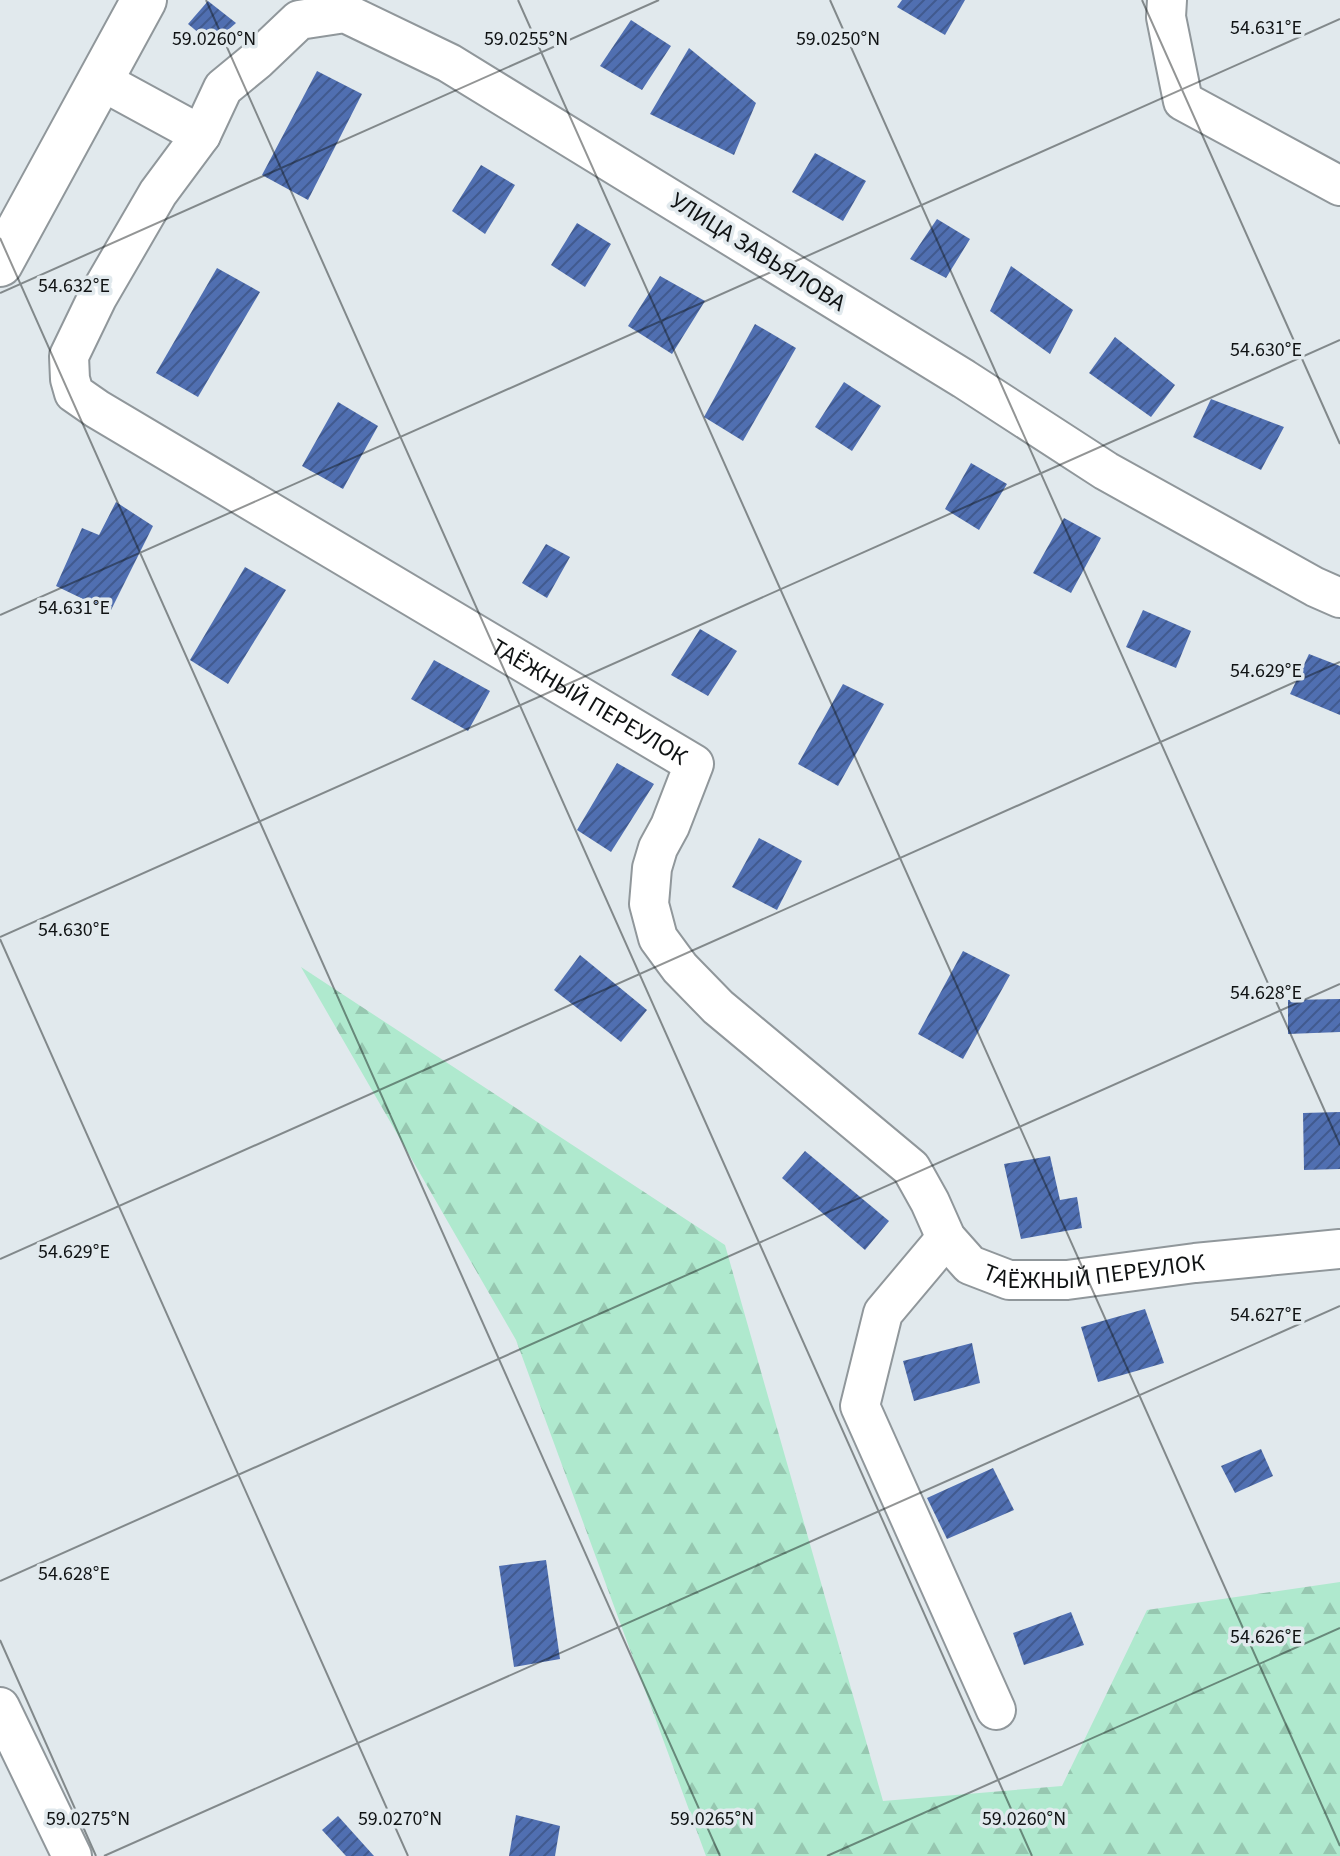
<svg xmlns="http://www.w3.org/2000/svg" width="1340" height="1856" viewBox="0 0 1340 1856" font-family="'Source Sans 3',sans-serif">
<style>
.forest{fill:url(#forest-firs)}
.building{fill:url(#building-hatch)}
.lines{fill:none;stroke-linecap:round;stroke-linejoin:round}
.minor-casing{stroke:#90979b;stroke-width:42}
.tertiary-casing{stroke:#90979b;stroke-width:48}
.minor{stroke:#fff;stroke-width:38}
.tertiary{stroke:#fff;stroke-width:44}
.ticks{fill:none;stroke:#101314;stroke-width:2;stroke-opacity:0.45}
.labels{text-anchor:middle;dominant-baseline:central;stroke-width:7;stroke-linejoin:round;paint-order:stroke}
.street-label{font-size:24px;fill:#101314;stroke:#e1e9ed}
.ticks-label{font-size:20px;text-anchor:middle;fill:#101314;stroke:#e1e9ed;stroke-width:7;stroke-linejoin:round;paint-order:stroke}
</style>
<defs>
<pattern id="forest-firs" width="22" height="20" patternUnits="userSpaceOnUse" patternTransform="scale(2)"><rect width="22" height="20" fill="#afe9ce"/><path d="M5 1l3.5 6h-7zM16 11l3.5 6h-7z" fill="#96c7b0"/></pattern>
<pattern id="building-hatch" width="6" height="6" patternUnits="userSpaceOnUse" patternTransform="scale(2)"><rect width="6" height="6" fill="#506fb1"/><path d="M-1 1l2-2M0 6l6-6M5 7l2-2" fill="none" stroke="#415a8f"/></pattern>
</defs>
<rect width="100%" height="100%" fill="#e1e9ed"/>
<polygon class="forest" points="301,967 725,1245 883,1801 1062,1786 1147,1610 1340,1582 1340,1856 706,1856 516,1340"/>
<g class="building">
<polygon points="902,0 965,0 945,35 897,7"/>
<polygon points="208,1 236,23 212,44 188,24"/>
<polygon points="631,20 671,46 642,90 600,66"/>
<polygon points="689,48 756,103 734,155 650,114"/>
<polygon points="317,71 362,94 308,200 262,175"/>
<polygon points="815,153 866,181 843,221 792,192"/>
<polygon points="481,165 515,185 485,234 452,211"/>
<polygon points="937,219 970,239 946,278 910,259"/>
<polygon points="577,223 611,244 585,287 551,265"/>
<polygon points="1011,266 1073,310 1050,354 990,311"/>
<polygon points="217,268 260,292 198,397 156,373"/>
<polygon points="660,276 705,301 672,354 628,326"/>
<polygon points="755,324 796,348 743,441 704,417"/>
<polygon points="1115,337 1175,385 1151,417 1089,373"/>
<polygon points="844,382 881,406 852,451 815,427"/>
<polygon points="1211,399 1284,427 1261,470 1193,437"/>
<polygon points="338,402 378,426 343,489 302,466"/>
<polygon points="971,463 1007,484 979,530 945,509"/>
<polygon points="116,502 153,526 110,612 56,586 82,528 99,535"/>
<polygon points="1064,518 1101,538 1071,593 1033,573"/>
<polygon points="546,544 570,557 547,598 522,583"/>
<polygon points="245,567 286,590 228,684 190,660"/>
<polygon points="1143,610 1191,631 1176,668 1126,647"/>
<polygon points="700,629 737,651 708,696 671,675"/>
<polygon points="1309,654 1340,666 1340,715 1290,694"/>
<polygon points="434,660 490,691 468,731 411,699"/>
<polygon points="843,684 884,704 838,786 798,764"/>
<polygon points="617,763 654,784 611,852 577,830"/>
<polygon points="759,838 802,861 777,910 732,887"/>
<polygon points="963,951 1010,975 963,1059 918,1034"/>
<polygon points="580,955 647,1010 621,1042 554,990"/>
<polygon points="1340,999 1340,1032 1288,1034 1288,1000"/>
<polygon points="1340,1112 1340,1169 1304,1170 1303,1113"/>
<polygon points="805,1151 889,1221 865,1250 782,1178"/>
<polygon points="1050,1156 1060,1200 1077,1197 1082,1228 1021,1239 1004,1164"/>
<polygon points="1145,1309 1164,1363 1098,1382 1081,1327"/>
<polygon points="972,1343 980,1383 914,1401 903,1361"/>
<polygon points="1261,1449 1273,1476 1235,1493 1221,1466"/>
<polygon points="993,1468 1014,1510 947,1539 927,1498"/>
<polygon points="546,1560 560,1659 514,1667 499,1566"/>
<polygon points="1071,1612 1084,1645 1024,1665 1013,1633"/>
<polygon points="516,1815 560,1826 555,1856 509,1856"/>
<polygon points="338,1816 374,1856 346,1856 322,1830"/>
</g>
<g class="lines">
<g class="minor-casing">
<g id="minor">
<polyline points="1167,0 1166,17 1183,101 1340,186"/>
<polyline points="100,80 201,135"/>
<path id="s1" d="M 1340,598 L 1315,587 L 1106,471 L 964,379 L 449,63 L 345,13 L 299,20 L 257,60 L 223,88 L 201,135 L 158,193 L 97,298 L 69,356 L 70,379 L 74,393 L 97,409 L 694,764 L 670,826 L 658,848 L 652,868 L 649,904 L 658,938 L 680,968 L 718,1007 L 911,1168 L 930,1202 L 946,1238 L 970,1265 L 1009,1280 L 1067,1280 L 1195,1263 L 1340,1249"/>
<polyline points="946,1238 883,1313 860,1406 996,1710"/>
<polyline points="0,1707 72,1856"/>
</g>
</g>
<g class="tertiary-casing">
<polyline id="tertiary" points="0,264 144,0"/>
</g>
<use href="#minor" class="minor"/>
<use href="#tertiary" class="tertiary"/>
</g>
<path class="ticks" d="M 206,0 L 1032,1856M 518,0 L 1340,1846M 830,0 L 1340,1145M 1142,0 L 1340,444M 0,238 L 720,1856M 0,293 L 659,0M 0,615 L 1340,19M 0,937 L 1340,340M 0,939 L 408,1856M 0,1259 L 1340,662M 0,1581 L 1340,984M 0,1640 L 96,1856M 104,1856 L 1340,1306M 827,1856 L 1340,1628"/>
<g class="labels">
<g class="street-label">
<text transform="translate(758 252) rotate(32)">УЛИЦА ЗАВЬЯЛОВА</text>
<text stroke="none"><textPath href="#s1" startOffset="2252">ТАЁЖНЫЙ ПЕРЕУЛОК</textPath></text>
<text stroke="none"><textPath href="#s1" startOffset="3142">ТАЁЖНЫЙ ПЕРЕУЛОК</textPath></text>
</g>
</g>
<g class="ticks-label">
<text x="1266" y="34">54.631°E</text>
<text x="214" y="45">59.0260°N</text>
<text x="838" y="45">59.0250°N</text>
<text x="526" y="45">59.0255°N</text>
<text x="74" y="292">54.632°E</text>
<text x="1266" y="356">54.630°E</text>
<text x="74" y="614">54.631°E</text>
<text x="1266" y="677">54.629°E</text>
<text x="74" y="936">54.630°E</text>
<text x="1266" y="999">54.628°E</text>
<text x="74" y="1258">54.629°E</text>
<text x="1266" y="1321">54.627°E</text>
<text x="74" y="1580">54.628°E</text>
<text x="1266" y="1643">54.626°E</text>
<text x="88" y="1825">59.0275°N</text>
<text x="400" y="1825">59.0270°N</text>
<text x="712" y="1825">59.0265°N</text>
<text x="1024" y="1825">59.0260°N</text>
</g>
</svg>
